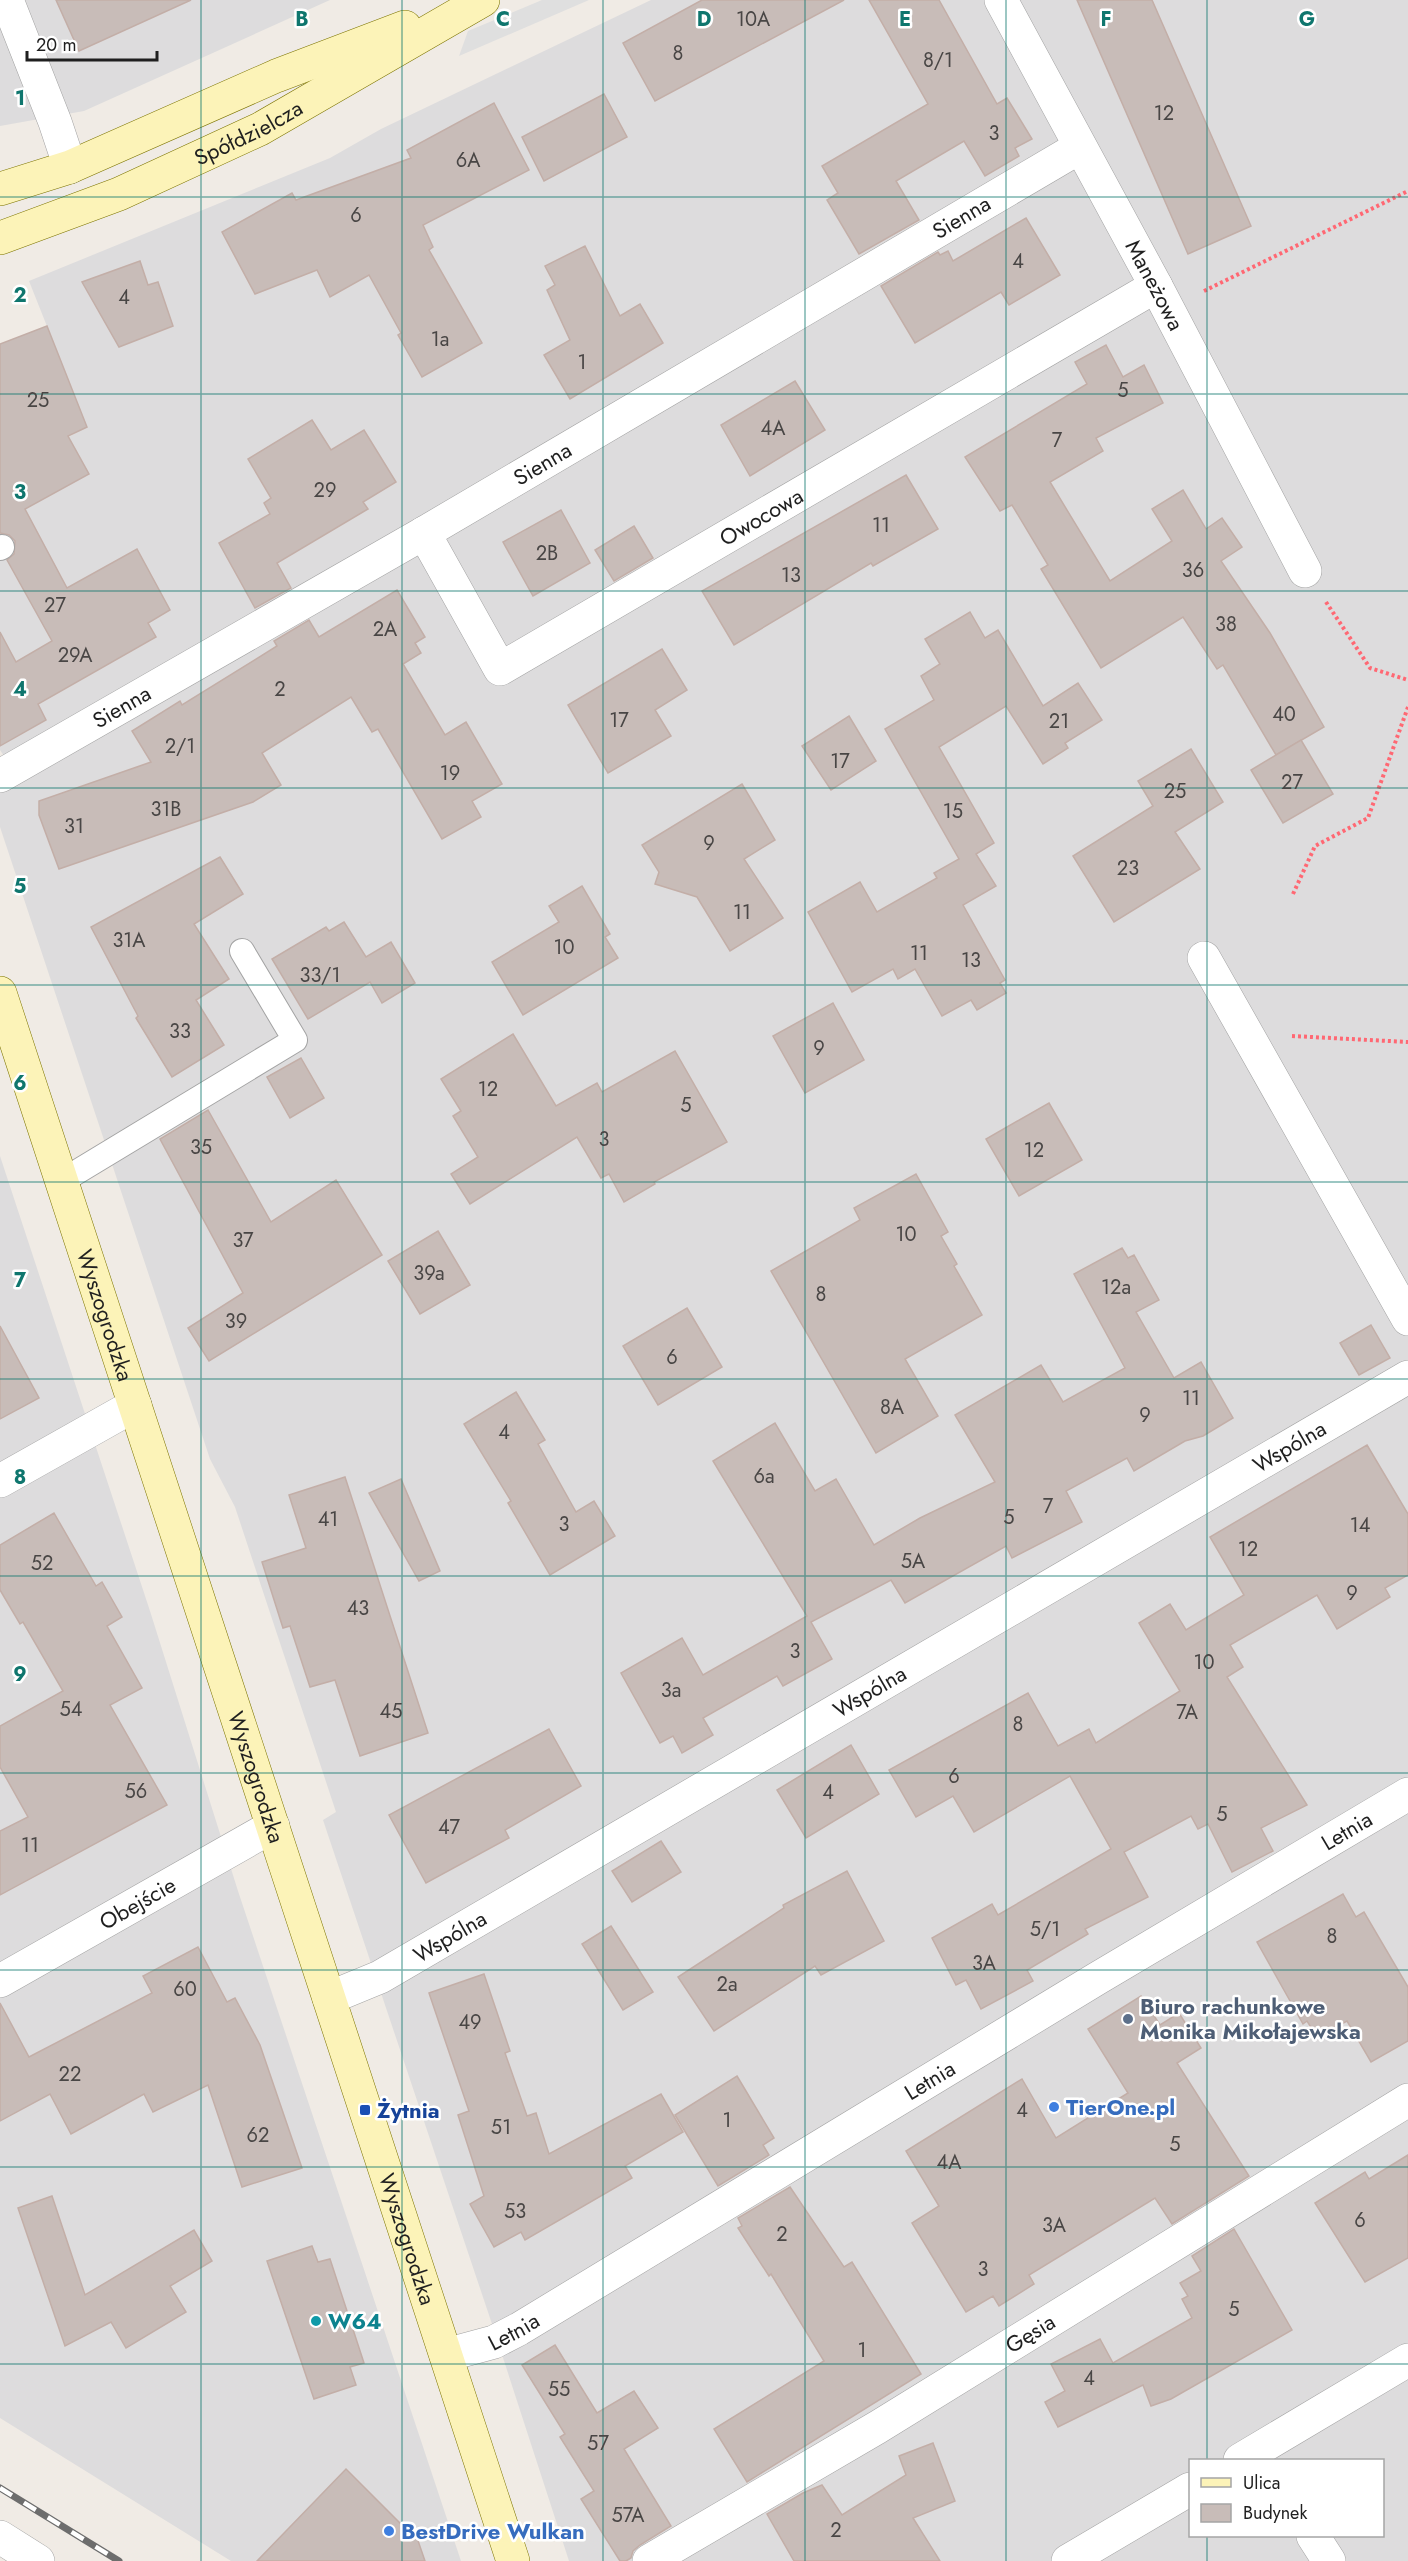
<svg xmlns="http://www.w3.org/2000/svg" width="1408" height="2561" viewBox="0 0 1408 2561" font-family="Jost,sans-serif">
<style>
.residential{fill:#dddcdd;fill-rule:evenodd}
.parking{fill:#dfdfdf}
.building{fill:#c8bcb8;stroke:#c3aea7;stroke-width:1.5}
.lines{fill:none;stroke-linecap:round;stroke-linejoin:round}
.lane-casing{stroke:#a3a3a3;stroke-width:26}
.street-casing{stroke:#a3a3a3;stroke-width:34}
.secondary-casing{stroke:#7c7401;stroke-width:34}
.path{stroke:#ff6873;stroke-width:4;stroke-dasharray:3 3;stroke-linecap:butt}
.lane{stroke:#fff;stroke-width:24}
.street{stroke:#fff;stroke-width:33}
.secondary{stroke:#fcf3b8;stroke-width:33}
.rail-casing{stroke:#6d6d6d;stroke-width:7}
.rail{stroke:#fff;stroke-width:4.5;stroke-dasharray:14;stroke-linecap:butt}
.grid{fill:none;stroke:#0f766e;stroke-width:1.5;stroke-opacity:0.55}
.service-dot{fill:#5c6f8a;stroke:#fff;stroke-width:2}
.shop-dot{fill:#3f7fe0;stroke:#fff;stroke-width:2}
.transit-dot{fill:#1a4fb4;stroke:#fff;stroke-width:2}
.culture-dot{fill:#0f9aa8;stroke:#fff;stroke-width:2}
.labels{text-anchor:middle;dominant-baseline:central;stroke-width:5;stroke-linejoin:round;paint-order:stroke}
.number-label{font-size:20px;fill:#494645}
.street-label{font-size:22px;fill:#1f1f1f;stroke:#fff}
.service-label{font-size:22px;font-weight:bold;fill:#4e5e75;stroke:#fff;text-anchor:start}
.shop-label{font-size:22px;font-weight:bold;fill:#366cbe;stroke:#fff;text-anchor:start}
.transit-label{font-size:22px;font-weight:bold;fill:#164399;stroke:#fff;text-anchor:start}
.culture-label{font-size:22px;font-weight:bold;fill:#0d838f;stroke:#fff;text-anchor:start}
.grid-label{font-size:20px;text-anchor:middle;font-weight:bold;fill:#0f766e;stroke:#fff;stroke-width:5;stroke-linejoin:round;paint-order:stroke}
</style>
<rect width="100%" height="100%" fill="#f0ebe5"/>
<g class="residential">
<polygon points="0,0 330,0 84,111 0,126"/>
<path d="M 651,0 L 1408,0 L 1408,2561 L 569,2561 L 493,2327 L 323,1820 L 336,1812 L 235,1507 L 210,1459 L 0,827 L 0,793 L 22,783 L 0,750 L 0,474 L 87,427 L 29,281 L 330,158 L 381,129 ZM 1190,2460 L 1382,2460 L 1382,2536 L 1190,2536 Z"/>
<polygon points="0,1156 150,1611 238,1891 461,2561 231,2561 0,2418"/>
</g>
<polygon class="parking" points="542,0 589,0 459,56 468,31"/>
<g class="building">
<polygon points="56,0 191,0 79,51"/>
<polygon points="702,0 844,0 655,101 623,43"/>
<polygon points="869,0 939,0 997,104 1007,98 1032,139 1015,148 1019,156 985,176 964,141 896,181 919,220 859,254 827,200 838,193 822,166 928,104"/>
<polygon points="1077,0 1152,0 1251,226 1188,254"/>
<polygon points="604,94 627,137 544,181 522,137"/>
<polygon points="494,103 529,170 423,225 433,247 429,250 482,343 422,377 398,335 401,333 369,275 330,297 317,270 255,294 222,232 292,193 296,200 411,158 407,150"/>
<polygon points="1026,218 1060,275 1009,305 1001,292 915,343 881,286 938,252 940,255 948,251 953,261"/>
<polygon points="585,246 620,316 640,304 663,343 570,399 544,355 570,340 547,290 555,285 545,266"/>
<polygon points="140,261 148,285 158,282 173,326 119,347 82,282"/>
<polygon points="47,326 87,427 68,436 89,474 25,509 67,588 137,549 170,610 148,623 156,637 38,704 46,720 0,746 0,632 16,662 52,641 7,560 14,554 15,541 9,535 0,533 0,344"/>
<polygon points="1106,345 1123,377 1144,365 1163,403 1096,438 1103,451 1050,482 1110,581 1172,541 1152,509 1183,490 1206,529 1222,518 1242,547 1221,561 1270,633 1324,727 1276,755 1223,665 1217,669 1183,617 1101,668 1041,569 1048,565 1012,505 1000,511 965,457 1087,384 1075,362"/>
<polygon points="795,381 825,430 750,476 721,425"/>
<polygon points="312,420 331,450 364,430 396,482 363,502 368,509 277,563 291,588 255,608 219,543 270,514 264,503 271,498 248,459"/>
<polygon points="906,475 938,529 873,566 871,563 734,645 702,591"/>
<polygon points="561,510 590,563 533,596 503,542"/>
<polygon points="634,526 653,558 614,581 595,550"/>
<polygon points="397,590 425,637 415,643 421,653 403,664 445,735 466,722 502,784 472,801 481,817 442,839 378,729 372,732 351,697 262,753 281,785 253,802 59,869 39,815 39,801 151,762 132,731 180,701 182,705 277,646 274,641 309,620 319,637"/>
<polygon points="970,612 985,638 998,630 1043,706 1078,683 1102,720 1065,743 1068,748 1043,764 1006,706 939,747 994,843 976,854 996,886 963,905 1005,980 1000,983 1006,993 977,1010 971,1000 942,1016 915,969 898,979 893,969 852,992 808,912 860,882 877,912 937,878 934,873 959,859 885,729 934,700 921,676 940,664 925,639"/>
<polygon points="662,649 687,690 655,710 671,736 608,773 568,705"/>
<polygon points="849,716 876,761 831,790 802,746"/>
<polygon points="1301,740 1333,794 1283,823 1251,770"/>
<polygon points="1191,749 1223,802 1175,832 1200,869 1114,922 1073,856 1153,806 1138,781"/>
<polygon points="742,784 775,840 744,859 783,918 730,951 697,897 655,884 659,872 642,845"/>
<polygon points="220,857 243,894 194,924 229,979 196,1000 224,1045 172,1077 136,1018 138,1016 91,927"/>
<polygon points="582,886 610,934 605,937 618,958 523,1015 492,962 559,922 549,906"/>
<polygon points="344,922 366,957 391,942 415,983 382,1003 370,982 308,1019 272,959 326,927 329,931"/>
<polygon points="833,1003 864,1060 805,1093 773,1036"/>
<polygon points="513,1034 556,1106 597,1083 602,1092 675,1051 727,1142 654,1182 655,1184 624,1202 609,1174 601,1178 577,1137 470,1204 451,1174 478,1157 453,1116 461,1111 441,1079"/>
<polygon points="301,1058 324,1098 290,1118 267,1077"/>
<polygon points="1049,1103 1082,1160 1019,1196 986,1139"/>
<polygon points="208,1110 271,1222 336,1180 382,1255 209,1361 188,1328 243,1293 160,1139"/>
<polygon points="916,1174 948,1232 941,1236 957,1264 954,1266 982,1315 905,1359 938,1416 876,1453 771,1271 860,1220 854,1208"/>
<polygon points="438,1231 470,1285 420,1314 388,1261"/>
<polygon points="1122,1248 1128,1258 1134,1255 1159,1300 1136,1312 1174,1378 1201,1362 1233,1418 1203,1436 1185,1441 1134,1471 1127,1458 1066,1491 1082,1522 1012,1558 1006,1546 905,1603 891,1580 811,1622 832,1659 783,1686 777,1676 703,1718 713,1735 682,1753 673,1736 660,1743 621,1673 682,1638 703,1675 807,1616 713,1461 775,1423 815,1491 836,1479 874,1545 920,1518 995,1482 955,1415 1041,1365 1063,1402 1125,1368 1074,1274"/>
<polygon points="687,1308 722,1367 658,1405 623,1346"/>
<polygon points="1371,1325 1390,1358 1359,1375 1340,1343"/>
<polygon points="0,1326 39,1398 0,1419"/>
<polygon points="516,1392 545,1440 538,1444 576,1512 594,1501 615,1536 550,1575 508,1503 511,1501 464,1424"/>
<polygon points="1367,1445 1408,1514 1408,1575 1385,1588 1390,1597 1337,1629 1317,1595 1230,1645 1243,1667 1227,1677 1307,1805 1261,1828 1273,1851 1232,1872 1208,1824 1198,1829 1191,1816 1124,1852 1148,1897 1085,1929 1088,1934 1027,1970 1033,1981 981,2009 966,1980 956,1985 932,1938 992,1904 998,1915 1111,1849 1070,1776 974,1832 953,1796 916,1817 889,1770 1028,1693 1058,1746 1089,1729 1096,1743 1180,1691 1139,1623 1170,1604 1186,1630 1244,1595 1210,1537"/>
<polygon points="345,1477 428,1733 360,1756 335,1680 310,1687 290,1626 283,1628 262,1562 306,1548 289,1495"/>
<polygon points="401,1479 440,1571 419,1581 369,1493"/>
<polygon points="54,1513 96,1586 102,1582 122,1617 107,1626 142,1688 110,1705 167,1805 0,1895 0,1831 28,1817 0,1767 0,1726 63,1691 23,1622 20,1624 0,1590 0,1545"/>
<polygon points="549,1729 581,1786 505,1830 509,1838 426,1883 389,1815"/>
<polygon points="851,1745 879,1794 806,1838 777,1790"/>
<polygon points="661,1841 681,1872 632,1902 612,1871"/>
<polygon points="847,1871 884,1941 821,1975 815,1966 714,2031 678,1977 784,1908 783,1905"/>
<polygon points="1343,1894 1356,1917 1364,1912 1408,1987 1408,2041 1371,2062 1347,2021 1317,2037 1307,2021 1303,2024 1257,1942"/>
<polygon points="611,1926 653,1992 623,2010 582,1944"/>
<polygon points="198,1947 227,2002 235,1998 260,2045 302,2168 242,2187 208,2085 153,2112 144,2094 71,2134 50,2094 0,2121 0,2003 29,2057 152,1993 143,1976"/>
<polygon points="484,1974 510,2051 505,2053 527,2116 536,2113 549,2154 661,2094 683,2132 625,2166 632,2178 525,2240 521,2232 494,2247 470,2204 484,2196 458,2115 469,2111 429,1993"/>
<polygon points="1141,1996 1160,2025 1179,2013 1201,2048 1177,2063 1249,2176 1172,2224 1155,2198 1029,2275 1034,2284 999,2306 993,2296 966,2312 912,2223 939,2206 906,2151 1022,2079 1056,2138 1128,2093 1088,2029"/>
<polygon points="737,2076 774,2138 763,2145 769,2155 718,2186 675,2115"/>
<polygon points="1408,2155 1408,2258 1365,2282 1315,2203 1365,2172 1369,2179"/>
<polygon points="790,2187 844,2267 852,2262 921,2374 747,2482 714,2429 824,2361 771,2274 769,2276 738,2228 742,2226 738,2218"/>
<polygon points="52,2196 85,2295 194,2230 212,2261 170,2286 186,2312 126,2348 111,2322 65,2346 18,2208"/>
<polygon points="1234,2229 1292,2330 1171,2399 1151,2406 1143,2385 1058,2427 1045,2402 1065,2391 1051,2364 1100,2339 1113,2363 1192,2318 1182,2299 1188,2296 1180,2283 1201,2271 1192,2256"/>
<polygon points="312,2246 318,2262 330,2259 364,2363 350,2367 356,2385 314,2399 267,2261"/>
<polygon points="555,2345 597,2413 634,2391 658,2428 624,2449 671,2526 640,2545 633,2551 631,2558 626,2561 620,2561 581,2499 594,2491 560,2437 565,2434 522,2365"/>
<polygon points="933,2443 955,2501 913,2518 940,2561 794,2561 767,2514 803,2493 822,2485 842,2515 906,2475 899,2456"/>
<polygon points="346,2469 405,2528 415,2532 425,2561 257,2561"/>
</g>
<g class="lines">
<g class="lane-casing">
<g id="lane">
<polyline points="0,548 2,547"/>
<polyline points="62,1181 295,1040 242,951"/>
</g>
</g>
<g class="street-casing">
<g id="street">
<polyline points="7,0 55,122 70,167"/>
<path id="s1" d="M 1001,0 L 1156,286 L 1305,571"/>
<path id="s2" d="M 424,533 L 500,669 L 1156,286"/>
<path id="s3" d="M 0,776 L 424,533 L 1080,147"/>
<polyline points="1204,958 1408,1319"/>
<polyline points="0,1481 135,1405"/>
<path id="s4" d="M 0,1981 L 273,1826"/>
<path id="s5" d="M 329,1998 L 380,1977 L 1408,1377"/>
<path id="s6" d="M 446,2355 L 494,2342 L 519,2329 L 1098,1978 L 1408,1794"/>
<polyline points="1240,2460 1408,2360"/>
<polyline points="1313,2536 1329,2561"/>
<polyline points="0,2537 38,2561"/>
<path id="s7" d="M 649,2561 L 878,2427 L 1408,2100"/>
<polyline points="1068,2561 1190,2489"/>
</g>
</g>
<g class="secondary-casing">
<g id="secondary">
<polyline points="0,189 70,167 276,76 405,27"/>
<path id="s8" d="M 0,238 L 119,194 L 260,129 L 483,0"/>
<path id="s9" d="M 0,993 L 513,2561"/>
</g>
</g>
<g class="path">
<polyline points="1204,291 1408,191"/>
<polyline points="1326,602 1370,668 1408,680"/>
<polyline points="1293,894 1315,846 1368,818 1408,707"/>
<polyline points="1292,1036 1408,1042"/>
</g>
<use href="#lane" class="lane"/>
<use href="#street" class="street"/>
<use href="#secondary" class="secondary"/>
<g class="rail-casing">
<polyline id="rail" points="0,2488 119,2561"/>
</g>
<use href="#rail" class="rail"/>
</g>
<path class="grid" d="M 201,0 L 201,2561M 402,0 L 402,2561M 603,0 L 603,2561M 805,0 L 805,2561M 1006,0 L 1006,2561M 1207,0 L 1207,2460M 0,197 L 1408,197M 0,394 L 1408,394M 0,591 L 1408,591M 0,788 L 1408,788M 0,985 L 1408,985M 0,1182 L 1408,1182M 0,1379 L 1408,1379M 0,1576 L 1408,1576M 0,1773 L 1408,1773M 0,1970 L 1408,1970M 0,2167 L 1408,2167M 0,2364 L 1408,2364M 1207,2536 L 1207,2561"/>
<circle class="service-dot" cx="1128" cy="2019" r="6"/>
<g class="shop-dot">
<circle cx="1054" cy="2107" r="6"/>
<circle cx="389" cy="2531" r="6"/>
</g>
<rect class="transit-dot" x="359" y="2104" width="12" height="12" rx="3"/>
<circle class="culture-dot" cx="316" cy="2321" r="6"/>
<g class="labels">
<g class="number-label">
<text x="753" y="19">10A</text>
<text x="678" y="53">8</text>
<text x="938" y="60">8/1</text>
<text x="1164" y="113">12</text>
<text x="994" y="133">3</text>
<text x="468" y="160">6A</text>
<text x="356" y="215">6</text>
<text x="1018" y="261">4</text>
<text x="124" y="297">4</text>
<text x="440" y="339">1a</text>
<text x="582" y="362">1</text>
<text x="1123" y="390">5</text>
<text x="38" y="400">25</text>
<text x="773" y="428">4A</text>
<text x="1057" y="440">7</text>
<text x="325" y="490">29</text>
<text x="881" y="525">11</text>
<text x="547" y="553">2B</text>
<text x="1193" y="570">36</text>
<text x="791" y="575">13</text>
<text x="55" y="605">27</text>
<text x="1226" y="624">38</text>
<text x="385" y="629">2A</text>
<text x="75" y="655">29A</text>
<text x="280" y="689">2</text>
<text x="1284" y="714">40</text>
<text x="619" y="720">17</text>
<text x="1059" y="721">21</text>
<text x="180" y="746">2/1</text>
<text x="840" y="761">17</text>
<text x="450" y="773">19</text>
<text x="1292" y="782">27</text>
<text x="1175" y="791">25</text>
<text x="166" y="809">31B</text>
<text x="953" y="811">15</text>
<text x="74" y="826">31</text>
<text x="709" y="843">9</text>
<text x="1128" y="868">23</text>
<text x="742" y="912">11</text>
<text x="129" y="940">31A</text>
<text x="564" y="947">10</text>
<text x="919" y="953">11</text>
<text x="971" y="960">13</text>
<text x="320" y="975">33/1</text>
<text x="180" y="1031">33</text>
<text x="819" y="1048">9</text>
<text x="488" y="1089">12</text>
<text x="686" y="1105">5</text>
<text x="604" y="1139">3</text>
<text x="201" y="1147">35</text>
<text x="1034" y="1150">12</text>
<text x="906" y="1234">10</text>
<text x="243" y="1240">37</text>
<text x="429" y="1273">39a</text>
<text x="1116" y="1287">12a</text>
<text x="821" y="1294">8</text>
<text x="236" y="1321">39</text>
<text x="672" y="1357">6</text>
<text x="1191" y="1398">11</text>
<text x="892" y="1407">8A</text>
<text x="1145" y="1415">9</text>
<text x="504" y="1432">4</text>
<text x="764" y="1476">6a</text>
<text x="1048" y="1506">7</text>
<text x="1009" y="1517">5</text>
<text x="328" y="1519">41</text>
<text x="564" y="1524">3</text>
<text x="1360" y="1525">14</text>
<text x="1248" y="1549">12</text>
<text x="913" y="1561">5A</text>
<text x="42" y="1563">52</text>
<text x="1352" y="1593">9</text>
<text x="358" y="1608">43</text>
<text x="795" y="1651">3</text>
<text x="1204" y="1662">10</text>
<text x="671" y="1690">3a</text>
<text x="71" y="1709">54</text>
<text x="391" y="1711">45</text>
<text x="1187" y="1712">7A</text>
<text x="1018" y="1724">8</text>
<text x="954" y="1776">6</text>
<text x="136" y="1791">56</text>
<text x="828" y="1792">4</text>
<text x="1222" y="1814">5</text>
<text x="449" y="1827">47</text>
<text x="30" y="1845">11</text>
<text x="1045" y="1929">5/1</text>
<text x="1332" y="1936">8</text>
<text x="984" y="1963">3A</text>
<text x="727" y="1984">2a</text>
<text x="185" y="1989">60</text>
<text x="470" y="2022">49</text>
<text x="70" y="2074">22</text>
<text x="1022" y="2110">4</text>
<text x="727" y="2120">1</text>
<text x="501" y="2127">51</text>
<text x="258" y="2135">62</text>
<text x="1175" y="2144">5</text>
<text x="949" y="2162">4A</text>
<text x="515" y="2211">53</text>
<text x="1360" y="2220">6</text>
<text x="1054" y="2225">3A</text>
<text x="782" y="2234">2</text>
<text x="983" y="2269">3</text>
<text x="1234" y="2309">5</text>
<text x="862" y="2350">1</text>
<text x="1089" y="2378">4</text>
<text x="559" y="2389">55</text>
<text x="598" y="2443">57</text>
<text x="628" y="2515">57A</text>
<text x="836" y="2530">2</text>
</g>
<g class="street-label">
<text stroke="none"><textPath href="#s8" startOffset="270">Spółdzielcza</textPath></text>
<text stroke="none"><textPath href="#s3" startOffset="1112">Sienna</textPath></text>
<text stroke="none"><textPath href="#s1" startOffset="324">Maneżowa</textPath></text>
<text stroke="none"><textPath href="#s3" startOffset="626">Sienna</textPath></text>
<text stroke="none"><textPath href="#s2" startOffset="458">Owocowa</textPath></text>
<text stroke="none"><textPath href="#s3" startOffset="140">Sienna</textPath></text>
<text stroke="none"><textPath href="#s9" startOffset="339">Wyszogrodzka</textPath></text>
<text stroke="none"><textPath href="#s5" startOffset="1108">Wspólna</textPath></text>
<text stroke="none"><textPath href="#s5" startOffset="622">Wspólna</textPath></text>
<text stroke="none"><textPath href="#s9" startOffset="825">Wyszogrodzka</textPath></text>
<text stroke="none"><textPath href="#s6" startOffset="1044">Letnia</textPath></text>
<text stroke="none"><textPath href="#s4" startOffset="158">Obejście</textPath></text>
<text stroke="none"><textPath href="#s5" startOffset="136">Wspólna</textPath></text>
<text stroke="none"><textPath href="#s6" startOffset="558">Letnia</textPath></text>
<text stroke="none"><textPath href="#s9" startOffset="1311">Wyszogrodzka</textPath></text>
<text stroke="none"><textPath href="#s6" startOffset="72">Letnia</textPath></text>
<text stroke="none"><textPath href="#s7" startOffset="444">Gęsia</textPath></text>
</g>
<g class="service-label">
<text x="1140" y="2006">Biuro rachunkowe<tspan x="1140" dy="25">Monika Mikołajewska</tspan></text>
</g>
<g class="shop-label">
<text x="1066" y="2107">TierOne.pl</text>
<text x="401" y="2531">BestDrive Wulkan</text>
</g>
<g class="transit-label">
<text x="377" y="2110">Żytnia</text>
</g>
<g class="culture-label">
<text x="328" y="2321">W64</text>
</g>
</g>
<g class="grid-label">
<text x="302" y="26">B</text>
<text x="503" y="26">C</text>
<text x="704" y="26">D</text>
<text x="905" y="26">E</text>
<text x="1106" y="26">F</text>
<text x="1307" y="26">G</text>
<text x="20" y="105">1</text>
<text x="20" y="302">2</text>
<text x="20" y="499">3</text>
<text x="20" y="696">4</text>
<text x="20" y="893">5</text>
<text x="20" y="1090">6</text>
<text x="20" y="1287">7</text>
<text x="20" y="1484">8</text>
<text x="20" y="1681">9</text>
</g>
<rect x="1189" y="2459" width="195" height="78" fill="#ffffff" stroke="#a5a5a5" stroke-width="1.5"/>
<rect x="1201" y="2478" width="30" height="9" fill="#fcf3b8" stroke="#a5a5a5" stroke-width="1.5"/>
<text x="1243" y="2489" font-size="18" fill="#1f1f1f">Ulica</text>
<rect x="1201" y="2504" width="30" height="18" fill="#c8bcb8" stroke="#a5a5a5" stroke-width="1.5"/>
<text x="1243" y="2519" font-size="18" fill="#1f1f1f">Budynek</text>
<path d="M27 51v9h130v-9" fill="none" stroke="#1f1f1f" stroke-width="3"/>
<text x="36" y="51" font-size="18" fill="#1f1f1f" stroke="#ffffff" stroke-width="4.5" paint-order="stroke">20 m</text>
</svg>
